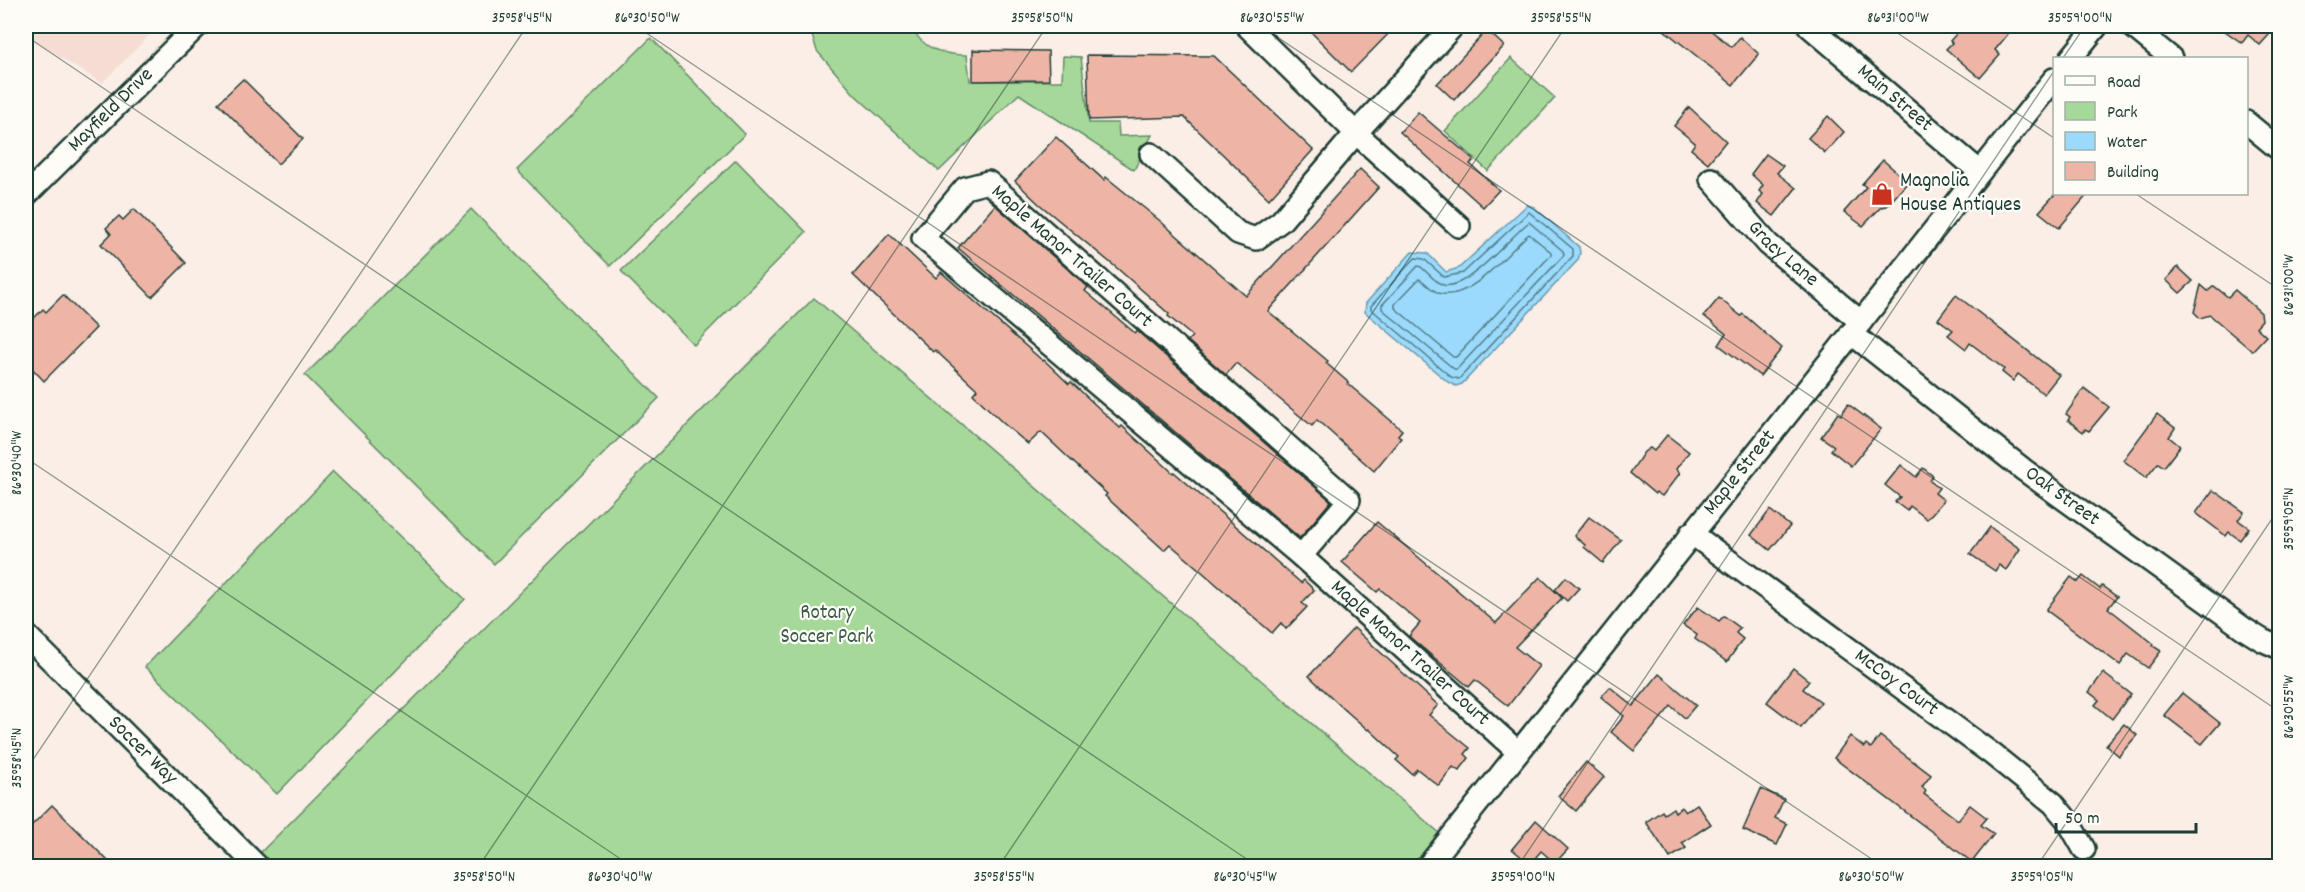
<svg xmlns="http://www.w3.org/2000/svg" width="2305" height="892" viewBox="0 0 2305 892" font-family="Dekko,sans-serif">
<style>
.built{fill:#f6ddd4}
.green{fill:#a6d89a;stroke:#628a67;stroke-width:1.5}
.water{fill:#9bdafc;stroke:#699bac;stroke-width:1.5}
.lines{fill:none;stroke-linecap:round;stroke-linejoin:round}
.shore{stroke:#517c84;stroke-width:1.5}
.building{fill:#eeb5a7;stroke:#1f3d34;stroke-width:1.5}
.minor-casing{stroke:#1f3d34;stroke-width:26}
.minor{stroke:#fdfcf7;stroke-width:21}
.ticks{fill:none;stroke:#1f3d34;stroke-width:1.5;stroke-opacity:0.45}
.labels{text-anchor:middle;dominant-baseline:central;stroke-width:4.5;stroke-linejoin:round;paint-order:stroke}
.street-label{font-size:21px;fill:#1f3d34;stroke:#fdfcf7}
.poi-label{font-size:21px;fill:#1f3d34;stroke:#fdfcf7;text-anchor:start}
.park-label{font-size:21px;fill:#3a5c48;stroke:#fdfcf7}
.neatline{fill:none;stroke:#1f3d34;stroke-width:2}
.ticks-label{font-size:15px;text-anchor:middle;fill:#1f3d34}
</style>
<rect width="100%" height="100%" fill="#faeee7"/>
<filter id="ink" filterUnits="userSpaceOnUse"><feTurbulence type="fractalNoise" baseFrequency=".0167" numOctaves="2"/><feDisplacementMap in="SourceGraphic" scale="12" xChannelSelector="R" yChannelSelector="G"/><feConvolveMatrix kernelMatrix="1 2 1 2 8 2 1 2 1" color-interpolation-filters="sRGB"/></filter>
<g filter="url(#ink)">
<polygon class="built" points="26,26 159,26 102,83 26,37"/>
<g class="green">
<path d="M 809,26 L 910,26 C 923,49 942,55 967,55 L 970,81 L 1062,81 L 1063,56 L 1081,57 L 1089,123 L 1118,123 L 1119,136 L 1152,135 L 1134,170 L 1019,94 L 939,171 L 855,95 L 817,51 Z"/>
<polygon points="651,38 745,134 610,266 517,170"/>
<polygon points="1511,58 1555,98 1488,171 1445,131"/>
<polygon points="736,160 806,232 694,345 621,271"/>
<polygon points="471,209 659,398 494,564 305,375"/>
<polygon points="814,298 1442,835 1417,866 247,866"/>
<polygon points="333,472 465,599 277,794 145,667"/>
</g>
<polygon class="water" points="1527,205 1534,207 1579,247 1580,253 1578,260 1462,384 1456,386 1448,382 1365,312 1366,303 1412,252 1427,253 1446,272 1459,268"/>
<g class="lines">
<g class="shore">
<polygon points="1529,212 1573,249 1573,256 1459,379 1451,377 1371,309 1371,306 1415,258 1424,259 1444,277 1463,273"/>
<path d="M 1529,222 L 1563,251 L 1564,255 L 1457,369 L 1454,369 L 1382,309 L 1382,305 L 1418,266 L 1421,267 C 1427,272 1435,282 1443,285 C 1467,291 1510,237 1529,222 Z"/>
<path d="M 1529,234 L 1551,252 L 1551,255 L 1456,357 L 1453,357 L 1395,308 L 1395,304 L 1419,279 C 1427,283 1432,292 1442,294 C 1473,299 1507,252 1529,234 Z"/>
</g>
</g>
<g class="building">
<polygon points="1305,26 1396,26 1351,72"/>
<polygon points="1659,26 1705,26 1732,47 1740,37 1759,54 1733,85"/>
<polygon points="1963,26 1999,26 2008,34 1995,50 2000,55 1980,78 1946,49 1952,43 1950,41"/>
<polygon points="2218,26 2277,26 2260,45 2248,35 2242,43"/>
<polygon points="1487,30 1504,46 1454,100 1437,84"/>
<polygon points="973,50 1048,51 1049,80 973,81"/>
<polygon points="1087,55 1214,56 1313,150 1269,199 1184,117 1089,120"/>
<polygon points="243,79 303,139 278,164 218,103"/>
<polygon points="1689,107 1726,141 1708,163 1691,149 1695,143 1674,126"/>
<polygon points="1418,112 1474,160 1470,164 1499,190 1483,207 1400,132"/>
<polygon points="1828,116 1844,132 1825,153 1808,138"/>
<polygon points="1056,137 1104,180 1106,177 1159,220 1246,296 1360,169 1379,187 1268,311 1328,361 1326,363 1349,383 1348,384 1402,430 1398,435 1401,438 1374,471 1317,420 1312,426 1236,363 1226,375 1188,341 1192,336 1168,316 1169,314 1118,269 1039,204 1015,181"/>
<polygon points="1766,154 1783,166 1777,173 1796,188 1774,216 1757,203 1763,194 1759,191 1763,185 1751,174"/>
<polygon points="1883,160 1908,182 1887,206 1881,207 1863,226 1844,212 1866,187 1862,184"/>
<polygon points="2055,194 2088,194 2059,228 2039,212"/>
<polygon points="995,205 1088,287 1085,291 1135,333 1137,331 1153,345 1331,501 1300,538 958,248"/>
<polygon points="134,209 186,263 152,297 101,244 111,234 106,228 119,216 123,220"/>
<polygon points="889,234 936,278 941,272 1043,361 1044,360 1069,384 1071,382 1120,428 1122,426 1173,473 1174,472 1301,583 1304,580 1314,590 1302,603 1307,607 1286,629 1281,623 1272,633 1170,544 1164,550 1105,496 1107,494 1041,432 1028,444 1003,423 973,394 977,389 935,350 933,352 923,342 853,275"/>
<polygon points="2178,267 2193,281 2180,293 2166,280"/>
<polygon points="2201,285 2208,291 2214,286 2228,297 2235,290 2261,313 2262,320 2256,327 2266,336 2252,351 2210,315 2200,318 2194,312"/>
<polygon points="63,295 96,328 44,381 26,362 26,326 43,309 46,312"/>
<polygon points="1956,295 2059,375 2044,394 2018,374 2013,381 2002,372 2004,369 1970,343 1966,349 1948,335 1953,330 1938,319"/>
<polygon points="1719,298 1741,316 1743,314 1782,348 1760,376 1719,345 1726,334 1704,316"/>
<polygon points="2084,388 2109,407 2089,431 2085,429 2083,432 2068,420 2070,417 2066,414"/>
<polygon points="1848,404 1881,429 1851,466 1831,450 1834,446 1821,437 1838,413 1841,415"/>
<polygon points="2157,414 2175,428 2169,437 2180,446 2164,467 2158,463 2146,478 2123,460"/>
<polygon points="1667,435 1689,452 1676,469 1680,473 1662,496 1656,492 1655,494 1630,473 1644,452 1650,448 1654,451"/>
<polygon points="1901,465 1916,477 1923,468 1933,476 1930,481 1939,488 1935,493 1944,500 1927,519 1910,506 1907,511 1895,502 1900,497 1885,485"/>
<polygon points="2213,490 2244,512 2238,520 2249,528 2240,540 2229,532 2226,536 2196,513"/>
<polygon points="1770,510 1790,526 1770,550 1751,535"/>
<polygon points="1589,517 1621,540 1603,563 1584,547 1585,545 1574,536"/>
<polygon points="1377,522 1496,623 1540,577 1562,598 1515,647 1539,666 1508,706 1475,680 1469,687 1412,639 1409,636 1420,623 1380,589 1377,592 1342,562"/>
<polygon points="1990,527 2020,549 2006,570 1999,565 1995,571 1970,554"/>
<polygon points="2083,576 2100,589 2102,586 2117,597 2108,608 2154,644 2153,646 2161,651 2148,668 2128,654 2120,665 2046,610 2071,577 2078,582"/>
<polygon points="1566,577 1579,588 1567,601 1555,590"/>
<polygon points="1698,607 1719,621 1724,616 1740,628 1736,633 1743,639 1727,662 1695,639 1697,635 1683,625"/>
<polygon points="1354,628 1438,705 1429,715 1470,748 1465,754 1469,758 1459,771 1453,767 1439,786 1417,769 1412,774 1396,760 1399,757 1369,729 1368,730 1344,709 1309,676"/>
<polygon points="1793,668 1809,681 1803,689 1821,702 1801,728 1767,702"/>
<polygon points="2103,673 2131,694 2112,719 2095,705 2099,700 2089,692"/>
<polygon points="1659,674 1696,705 1685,718 1671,706 1634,751 1611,732 1624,716 1601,697 1610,687 1633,706"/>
<polygon points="2182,693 2220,723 2202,744 2164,715"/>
<polygon points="2124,724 2137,735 2119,756 2106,745"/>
<polygon points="1850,736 1864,747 1866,744 1871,748 1880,736 1931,775 1922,787 1926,791 1924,794 1958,820 1970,805 1987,818 1981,825 1994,834 1972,862 1834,758"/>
<polygon points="1586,762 1604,777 1576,811 1558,796"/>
<polygon points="1761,789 1784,799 1775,818 1787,824 1777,845 1743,830"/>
<polygon points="1697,804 1711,824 1682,843 1686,848 1670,858 1646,822 1662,811 1664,814 1673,808 1675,812 1681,807 1685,812"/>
<polygon points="52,805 114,867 26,867 26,831"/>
<polygon points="1536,820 1568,849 1555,863 1541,851 1530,864 1512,849"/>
</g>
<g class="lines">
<g class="minor-casing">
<g id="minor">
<polyline points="1247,26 1356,133 1459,226"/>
<path id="s1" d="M 1809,26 L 1980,172"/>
<polyline points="2132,26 2171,58"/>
<polyline points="2071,58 2097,26"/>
<polyline points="2246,122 2280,150"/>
<polyline points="1151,154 1238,233 1256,239 1281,221 1356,133 1453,26"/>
<path id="s2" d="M 1711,179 L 1768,244 L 1861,322"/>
<polygon points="988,182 1349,500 1301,556 923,238 965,188"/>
<path id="s3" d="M 26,195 L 197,26"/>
<path id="s4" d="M 1851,333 L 2024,470 L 2246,630 L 2262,640 L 2280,648"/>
<path id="s5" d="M 1691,533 L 1992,754 L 2053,803 L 2068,821 L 2084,849"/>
<path id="s6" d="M 1301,556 L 1518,752"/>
<path id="s7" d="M 26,635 L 257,866"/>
<path id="s8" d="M 1428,866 L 2054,79"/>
</g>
</g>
<use href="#minor" class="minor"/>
</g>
</g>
<path class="ticks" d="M 636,26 L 1882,866M 1261,26 L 2280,712M 1887,26 L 2054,138M 26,36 L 1257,866M 2063,58 L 2085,26M 2136,194 L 2280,290M 26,458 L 631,866M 26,770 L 527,26M 479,866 L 1047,26M 999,866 L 1566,26M 1518,866 L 2054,71M 2037,866 L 2280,507"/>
<defs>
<g id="shop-bare" transform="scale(1.8)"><path d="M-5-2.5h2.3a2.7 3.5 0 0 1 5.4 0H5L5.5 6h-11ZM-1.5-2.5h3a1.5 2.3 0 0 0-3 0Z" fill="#c8321e" stroke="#fdfcf7" stroke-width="2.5" paint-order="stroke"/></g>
</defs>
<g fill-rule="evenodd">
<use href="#shop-bare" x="1882" y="194"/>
</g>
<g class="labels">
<g class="street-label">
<text stroke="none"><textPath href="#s1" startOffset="112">Main Street</textPath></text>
<text stroke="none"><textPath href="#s3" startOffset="120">Mayfield Drive</textPath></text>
<text stroke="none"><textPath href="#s2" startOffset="104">Gracy Lane</textPath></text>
<text transform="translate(1071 257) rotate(41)">Maple Manor Trailer Court</text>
<text stroke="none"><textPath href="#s8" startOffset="502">Maple Street</textPath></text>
<text stroke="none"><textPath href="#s4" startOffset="267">Oak Street</textPath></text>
<text stroke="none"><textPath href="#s6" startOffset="146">Maple Manor Trailer Court</textPath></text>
<text stroke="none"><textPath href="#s5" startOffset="254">McCoy Court</textPath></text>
<text stroke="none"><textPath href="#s7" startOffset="164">Soccer Way</textPath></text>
</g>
<g class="poi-label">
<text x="1900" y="182">Magnolia<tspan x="1900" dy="24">House Antiques</tspan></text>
</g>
<g class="park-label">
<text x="827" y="614">Rotary<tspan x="827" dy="24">Soccer Park</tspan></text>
</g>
</g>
<rect width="2305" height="892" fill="none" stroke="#fdfcf7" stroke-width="66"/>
<rect x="2053" y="57" width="195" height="138" fill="#fdfcf7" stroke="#a4b0a9" stroke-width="1.5"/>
<rect x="2065" y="76" width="30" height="9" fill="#fdfcf7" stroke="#a4b0a9" stroke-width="1.5"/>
<text x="2107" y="87" font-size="18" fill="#1f3d34">Road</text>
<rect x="2065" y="102" width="30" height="18" fill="#a6d89a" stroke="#a4b0a9" stroke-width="1.5"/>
<text x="2107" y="117" font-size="18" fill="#1f3d34">Park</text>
<rect x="2065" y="132" width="30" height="18" fill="#9bdafc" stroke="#a4b0a9" stroke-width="1.5"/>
<text x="2107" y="147" font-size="18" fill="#1f3d34">Water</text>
<rect x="2065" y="162" width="30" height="18" fill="#eeb5a7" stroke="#a4b0a9" stroke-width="1.5"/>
<text x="2107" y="177" font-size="18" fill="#1f3d34">Building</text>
<path d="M2056 823v9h140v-9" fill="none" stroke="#1f3d34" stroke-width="3"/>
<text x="2065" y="823" font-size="18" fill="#1f3d34" stroke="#fdfcf7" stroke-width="4.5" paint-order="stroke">50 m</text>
<rect x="33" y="33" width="2239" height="826" class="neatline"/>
<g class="ticks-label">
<text x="522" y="22">35°58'45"N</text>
<text x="647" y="22">86°30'50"W</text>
<text x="1042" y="22">35°58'50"N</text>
<text x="1272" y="22">86°30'55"W</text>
<text x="1561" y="22">35°58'55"N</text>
<text x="1898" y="22">86°31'00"W</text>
<text x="2080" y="22">35°59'00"N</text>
<text transform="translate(2288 285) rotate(-90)" y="5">86°31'00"W</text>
<text transform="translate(16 463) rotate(-90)" y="5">86°30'40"W</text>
<text transform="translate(2288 519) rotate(-90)" y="5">35°59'05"N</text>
<text transform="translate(2288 707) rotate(-90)" y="5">86°30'55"W</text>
<text transform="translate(16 758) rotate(-90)" y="5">35°58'45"N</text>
<text x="484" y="881">35°58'50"N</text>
<text x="620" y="881">86°30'40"W</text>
<text x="1004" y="881">35°58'55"N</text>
<text x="1245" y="881">86°30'45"W</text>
<text x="1523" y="881">35°59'00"N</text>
<text x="1871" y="881">86°30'50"W</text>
<text x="2042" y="881">35°59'05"N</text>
</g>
</svg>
